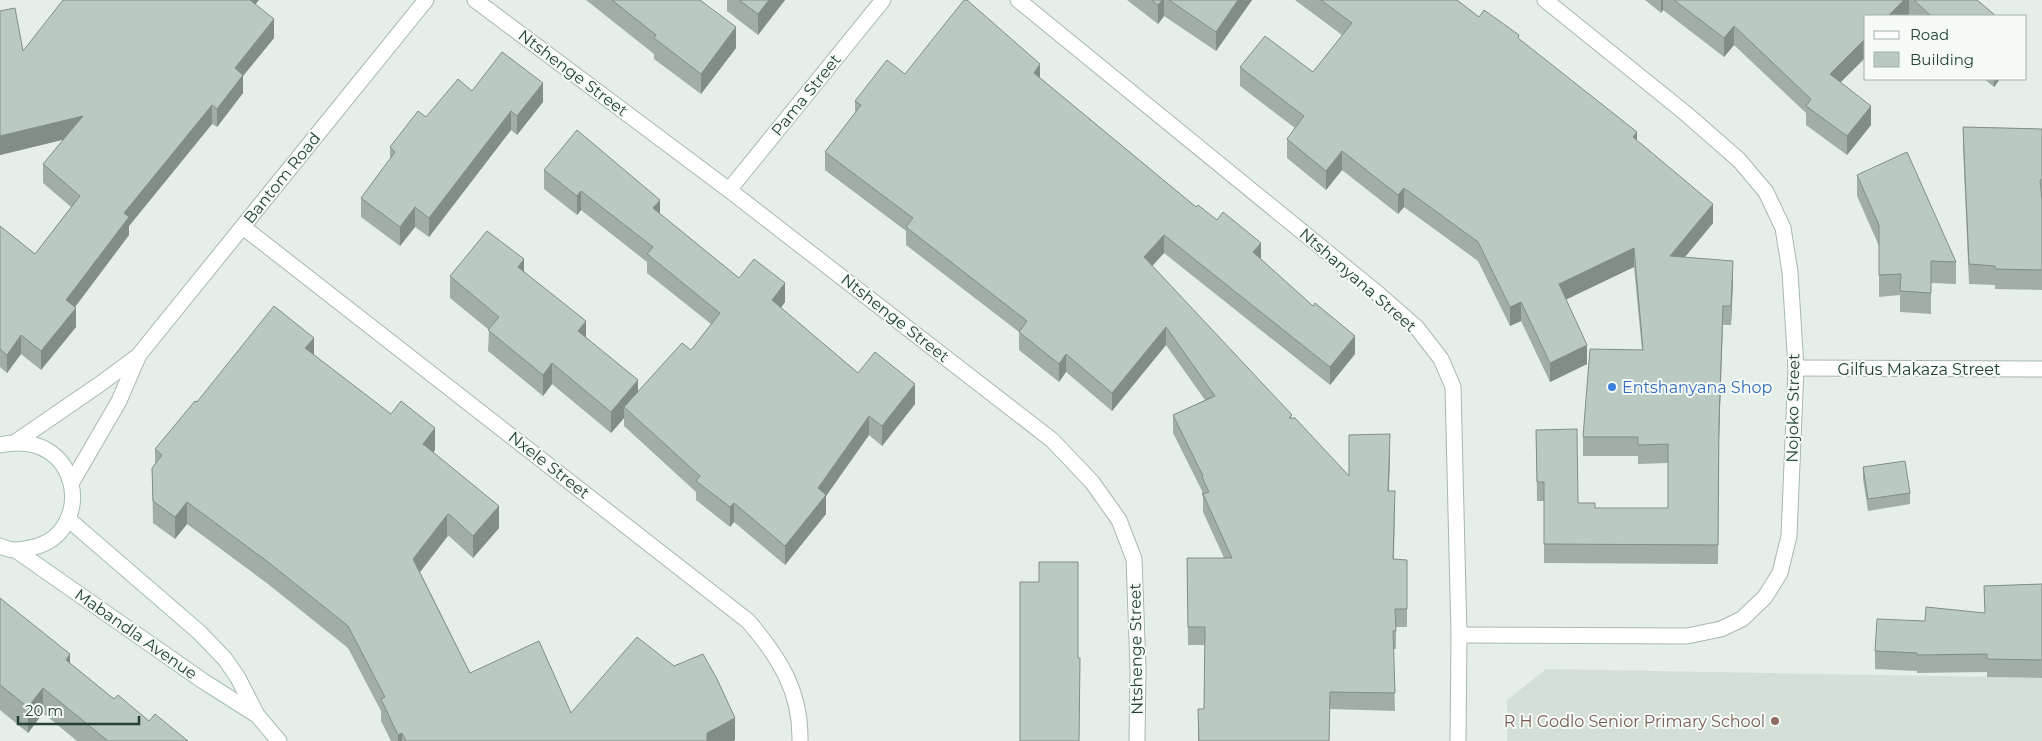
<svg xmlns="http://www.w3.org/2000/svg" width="2042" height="741" viewBox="0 0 2042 741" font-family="Montserrat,sans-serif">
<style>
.built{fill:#d3dfd7}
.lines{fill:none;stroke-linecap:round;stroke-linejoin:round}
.street-casing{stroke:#a7b8ae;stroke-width:17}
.secondary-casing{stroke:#a5beb1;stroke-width:17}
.street{stroke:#fff;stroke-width:15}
.secondary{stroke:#fff;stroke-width:15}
.wall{fill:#a0aea6}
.shaded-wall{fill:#828d87}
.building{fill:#bacac1;stroke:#828d87}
.shop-dot{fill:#3f7fe0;stroke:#f6fbf7;stroke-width:2}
.education-dot{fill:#8d6e63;stroke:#f6fbf7;stroke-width:2}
.labels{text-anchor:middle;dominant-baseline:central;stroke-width:4;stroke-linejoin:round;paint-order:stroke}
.street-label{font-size:16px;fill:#234233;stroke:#f6fbf7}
.shop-label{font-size:16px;fill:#366cbe;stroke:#f6fbf7;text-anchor:start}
.education-label{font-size:16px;fill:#785e54;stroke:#f6fbf7;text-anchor:end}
</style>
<rect width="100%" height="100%" fill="#e5efe8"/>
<polygon class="built" points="1546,669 2042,678 2042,741 1507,741 1507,700"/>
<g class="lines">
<g class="street-casing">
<g id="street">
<polyline points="475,0 729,190 1052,440 1092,482 1119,520 1134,559 1138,669 1137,741"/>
<polyline points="1018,0 1376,292 1417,328 1441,359 1453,387 1459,635 1458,741"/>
<polyline points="729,190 883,0"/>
<path d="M 243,227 L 748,621 C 779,657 801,691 800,741"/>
<polyline points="1796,368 2042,369"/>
<polyline points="17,441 100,384 138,356 426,0"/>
<polyline points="72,482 119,401 138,357"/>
<polyline points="1459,635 1687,636 1721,629 1742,619 1765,597 1780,573 1789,536 1796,368 1790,272 1783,228 1766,192 1739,160 1684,112 1545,0"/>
</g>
</g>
<g class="secondary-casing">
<g id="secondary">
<path d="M 0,445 C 82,427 96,532 34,547 C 21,550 12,552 0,546"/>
<polyline points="68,519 199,632 225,659 238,678 257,715 279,741"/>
<polyline points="17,551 203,681 255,714"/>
</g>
</g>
<use href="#street" class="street"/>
<use href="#secondary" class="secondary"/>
</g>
<g class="wall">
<polygon points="586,0 700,0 736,48 701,94 654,59 654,54"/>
<polygon points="727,0 785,0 758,35 727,11"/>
<polygon points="1127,0 1252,0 1216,51 1164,16 1158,24"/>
<polygon points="1295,0 1457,0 1479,17 1519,39 1637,141 1713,223 1685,257 1733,280 1731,325 1723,325 1719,439 1718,564 1544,563 1544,501 1537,501 1536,430 1578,503 1595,508 1668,508 1668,463 1638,464 1638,456 1583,456 1583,437 1642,350 1634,267 1566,299 1587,364 1550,382 1521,321 1510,326 1478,261 1404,207 1398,214 1342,170 1326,190 1287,158 1287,139 1295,128 1240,86 1240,67 1313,72 1342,35"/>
<polygon points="1645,0 1977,0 1996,16 1912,16 1909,14 1907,16 1866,16 1866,57 1840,82 1871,125 1847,155 1806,125 1806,113 1734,45 1724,57 1663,10 1661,13"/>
<polygon points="255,5 274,38 243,76 243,93 217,127 212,124 129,226 129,235 75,307 76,327 41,370 21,354 7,373 0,367 0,226 35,254 71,207 43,183 43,164 64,139 0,155 23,51"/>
<polygon points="905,74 1040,78 1196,207 1261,259 1355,354 1330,385 1164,253 1152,266 1292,418 1349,476 1390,452 1389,491 1395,508 1394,559 1407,560 1407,627 1396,627 1396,649 1393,649 1395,711 1330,709 1329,741 1198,741 1198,709 1204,709 1205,645 1188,645 1187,558 1224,558 1203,512 1203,497 1202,495 1202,491 1173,433 1173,415 1205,400 1166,345 1112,411 1066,372 1059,382 1019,350 1019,332 906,245 906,231 825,170 825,152 855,113 855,101"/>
<polygon points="1984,79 2000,79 1994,87"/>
<polygon points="472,91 543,102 517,135 511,130 429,237 415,227 400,246 361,217 361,198 390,159 390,147 426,117"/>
<polygon points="1963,127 2042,129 2042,290 1995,289 1995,285 1969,284 1963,147"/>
<polygon points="544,170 660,214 739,278 785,302 781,308 858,373 915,404 882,446 869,435 826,496 826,514 785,565 734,522 730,527 696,500 696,492 624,426 624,418 611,433 552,384 543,396 488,351 489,330 450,298 450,276 524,271 638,392 691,350 711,324 647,273 647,262 581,210 577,215 544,189"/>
<polygon points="1857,175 1956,262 1956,284 1931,283 1931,314 1900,312 1900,295 1879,297 1879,246 1857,196"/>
<polygon points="314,355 435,450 433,452 499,528 473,558 449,536 447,537 420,572 470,673 571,713 735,740 733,741 391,741 381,721 381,711 348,648 268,584 187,524 175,539 153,523 152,468 155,464 155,449 197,402"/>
<polygon points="1863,467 1910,493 1910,504 1868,511 1863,479"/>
<polygon points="2042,584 2042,678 1987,677 1987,672 1917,673 1917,671 1875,669 1875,651 1925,621 1985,613 1984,586"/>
<polygon points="0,598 70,663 114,699 149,721 188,741 77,741 43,713 28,733 0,710"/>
</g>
<g class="shaded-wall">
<polygon points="246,0 259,0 246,16"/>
<polygon points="769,0 785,0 758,35 758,14"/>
<polygon points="1162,0 1164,0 1164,16 1158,24 1158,5"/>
<polygon points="1238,0 1252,0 1216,51 1216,32"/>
<polygon points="1661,0 1663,0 1663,10 1661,13"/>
<polygon points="1904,0 1909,0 1909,14 1907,16 1888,16"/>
<polygon points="274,19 274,38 243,76 243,93 217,127 217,109 235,68"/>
<polygon points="1734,26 1734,45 1724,57 1724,38"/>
<polygon points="736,27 736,48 701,94 701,74"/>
<polygon points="1866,38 1866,57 1830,93 1830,74"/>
<polygon points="1040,64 1040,82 1034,73"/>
<polygon points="1994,79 2000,79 1994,87"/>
<polygon points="543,83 543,102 517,135 517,116"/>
<polygon points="212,105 212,124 129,226 129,235 66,319 66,300 124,213"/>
<polygon points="1871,106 1871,125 1847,155 1847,136"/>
<polygon points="511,111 511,130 429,237 429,218"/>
<polygon points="83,116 83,135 0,155 0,136"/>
<polygon points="1637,132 1637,151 1633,137"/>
<polygon points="1342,151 1342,170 1326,190 1326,171"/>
<polygon points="1404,188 1404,207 1398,214 1398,195"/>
<polygon points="581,191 581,210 577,215 577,196"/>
<polygon points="660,200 660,219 653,208"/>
<polygon points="1713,204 1713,223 1670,275 1670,256"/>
<polygon points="415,207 415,227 400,246 400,227"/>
<polygon points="1164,235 1164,253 1144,275 1144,257"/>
<polygon points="1261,243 1261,261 1253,252"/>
<polygon points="1634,248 1634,267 1559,303 1559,284"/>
<polygon points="524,259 524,280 518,267"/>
<polygon points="1733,261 1733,280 1731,325 1731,306"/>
<polygon points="785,283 785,302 772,319 772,300"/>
<polygon points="1521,302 1521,321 1510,326 1510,307"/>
<polygon points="1723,306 1719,439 1718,564 1719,420"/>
<polygon points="76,308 76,327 41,370 41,351"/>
<polygon points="586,321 586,342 578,331"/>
<polygon points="1166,327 1166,345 1112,411 1112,393"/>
<polygon points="21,335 21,354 7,373 7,355"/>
<polygon points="1355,336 1355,354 1330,385 1330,367"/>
<polygon points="314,338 314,360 305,348"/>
<polygon points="1587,345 1587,364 1550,382 1550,363"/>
<polygon points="1066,354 1066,372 1059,382 1059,364"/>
<polygon points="552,363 552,384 543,396 543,375"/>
<polygon points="638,380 638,401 624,407 624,418 611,433 611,412"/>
<polygon points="915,384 915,404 882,446 882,426"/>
<polygon points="869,416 869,435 826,496 826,514 785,565 785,546 818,488"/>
<polygon points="435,428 435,450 423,466 423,444"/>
<polygon points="1390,434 1390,452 1388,508 1388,491"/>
<polygon points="187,502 187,524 175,539 175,517"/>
<polygon points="734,503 734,522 730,527 730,507"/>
<polygon points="499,506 499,528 473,558 473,536"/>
<polygon points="447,515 447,537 413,581 413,559"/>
<polygon points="70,654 70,680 66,660"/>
<polygon points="43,688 43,713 28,733 28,707"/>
<polygon points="735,718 735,740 733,741 707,741 707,733"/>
<polygon points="402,733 402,741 398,741 398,735"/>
</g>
<g class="building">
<polygon points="63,0 250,0 274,19 235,68 243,75 217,109 212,105 124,213 129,217 66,300 76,308 41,351 21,335 7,355 0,349 0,226 35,254 80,196 43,164 83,116 0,136 0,11 15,8 23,51"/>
<polygon points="612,0 700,0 736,27 701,74 654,38 656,35"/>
<polygon points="739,0 769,0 758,14"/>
<polygon points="964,0 967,0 1040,64 1034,73 1196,207 1198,205 1217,220 1223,212 1261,243 1253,252 1313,306 1315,303 1355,336 1330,367 1164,235 1144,257 1292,415 1289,418 1295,418 1349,476 1349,435 1390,434 1388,491 1395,491 1393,559 1407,560 1407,609 1395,609 1396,631 1393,631 1395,693 1330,692 1329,741 1199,741 1198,709 1204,709 1205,627 1188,627 1187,558 1232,558 1203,494 1209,492 1202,477 1203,476 1173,415 1215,396 1166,327 1112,393 1066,354 1059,364 1019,332 1027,321 906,227 913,218 825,152 861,105 855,101 887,60 905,74"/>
<polygon points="1152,0 1162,0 1158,5"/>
<polygon points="1169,0 1238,0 1216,32"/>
<polygon points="1321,0 1457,0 1479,17 1484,10 1519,35 1518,38 1637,132 1633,137 1713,204 1670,256 1733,261 1731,306 1723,306 1719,420 1718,545 1544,544 1544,482 1537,482 1536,430 1577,429 1578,503 1595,503 1595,508 1668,508 1668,444 1638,445 1638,437 1583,437 1590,349 1643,350 1634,248 1559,284 1587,345 1550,363 1521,302 1510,307 1478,242 1404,188 1398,195 1342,151 1326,171 1287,139 1304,116 1240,67 1265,36 1313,72 1352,23"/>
<polygon points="1674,0 1904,0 1888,16 1866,16 1866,38 1830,74 1871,106 1847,136 1806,106 1811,99 1734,26 1724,38"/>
<polygon points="1914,0 1977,0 1996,16 1931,16"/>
<polygon points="502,52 543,83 517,116 511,111 429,218 415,207 400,227 361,198 395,152 390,147 418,111 426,117 458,79 472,91"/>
<polygon points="1963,127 2042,129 2042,180 2040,180 2042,200 2042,270 1995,269 1995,266 1969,264"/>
<polygon points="577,130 660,200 653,208 739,278 754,259 785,283 772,300 858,373 875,352 915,384 882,426 869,416 818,488 826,495 785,546 734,503 730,507 696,481 700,476 624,407 682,343 691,350 720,313 647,254 653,247 581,191 577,196 544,170"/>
<polygon points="1907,152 1956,262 1931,261 1931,293 1900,291 1901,274 1879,275 1879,225 1857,175"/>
<polygon points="487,231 524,259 518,267 586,321 578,331 638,380 611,412 552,363 543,375 488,330 499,317 450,276"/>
<polygon points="274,306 314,338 305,348 391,414 401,401 435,428 423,444 499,506 473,536 449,514 447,515 413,559 470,673 539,641 571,713 637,637 674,666 703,654 717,679 735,718 707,733 707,741 406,741 402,733 398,735 381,699 385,697 348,626 268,562 187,502 175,517 153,501 152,468 162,455 155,449 195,401 197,402"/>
<polygon points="1905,461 1910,493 1868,499 1863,467"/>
<polygon points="1039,562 1078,562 1078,658 1080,658 1079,741 1020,741 1020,582 1039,582"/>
<polygon points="2042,584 2042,660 1987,659 1987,654 1917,655 1917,653 1875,651 1877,619 1925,621 1926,607 1985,613 1984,586"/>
<polygon points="0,598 70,654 66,660 114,699 118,695 149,721 155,714 188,741 108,741 43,688 28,707 0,685"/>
</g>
<circle class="shop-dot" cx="1612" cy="387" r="5"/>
<circle class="education-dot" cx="1775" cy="721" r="5"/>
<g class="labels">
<g class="street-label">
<text transform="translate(573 73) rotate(37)">Ntshenge Street</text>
<text transform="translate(806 95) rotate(-51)">Pama Street</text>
<text transform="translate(282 178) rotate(-51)">Bantom Road</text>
<text transform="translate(1358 280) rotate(41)">Ntshanyana Street</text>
<text transform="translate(895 318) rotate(38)">Ntshenge Street</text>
<text x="1919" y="369">Gilfus Makaza Street</text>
<text transform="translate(1793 408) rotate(-89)">Nojoko Street</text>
<text transform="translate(549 465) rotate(38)">Nxele Street</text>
<text transform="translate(136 634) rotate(35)">Mabandla Avenue</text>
<text transform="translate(1136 649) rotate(-91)">Ntshenge Street</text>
</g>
<g class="shop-label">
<text x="1622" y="387">Entshanyana Shop</text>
</g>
<g class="education-label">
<text x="1765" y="721">R H Godlo Senior Primary School</text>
</g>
</g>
<rect x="1864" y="15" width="162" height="65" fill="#f6fbf7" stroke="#a2b1a9"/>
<rect x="1874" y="31" width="25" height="8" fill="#ffffff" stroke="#a2b1a9"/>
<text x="1910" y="40" font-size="15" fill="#234233">Road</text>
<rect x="1874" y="52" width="25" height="15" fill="#bacac1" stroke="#a2b1a9"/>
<text x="1910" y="65" font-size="15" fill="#234233">Building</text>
<path d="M18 716v8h121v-8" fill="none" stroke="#234233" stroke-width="2.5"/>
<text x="25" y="716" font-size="15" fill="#234233" stroke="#f6fbf7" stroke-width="4" paint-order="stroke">20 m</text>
</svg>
